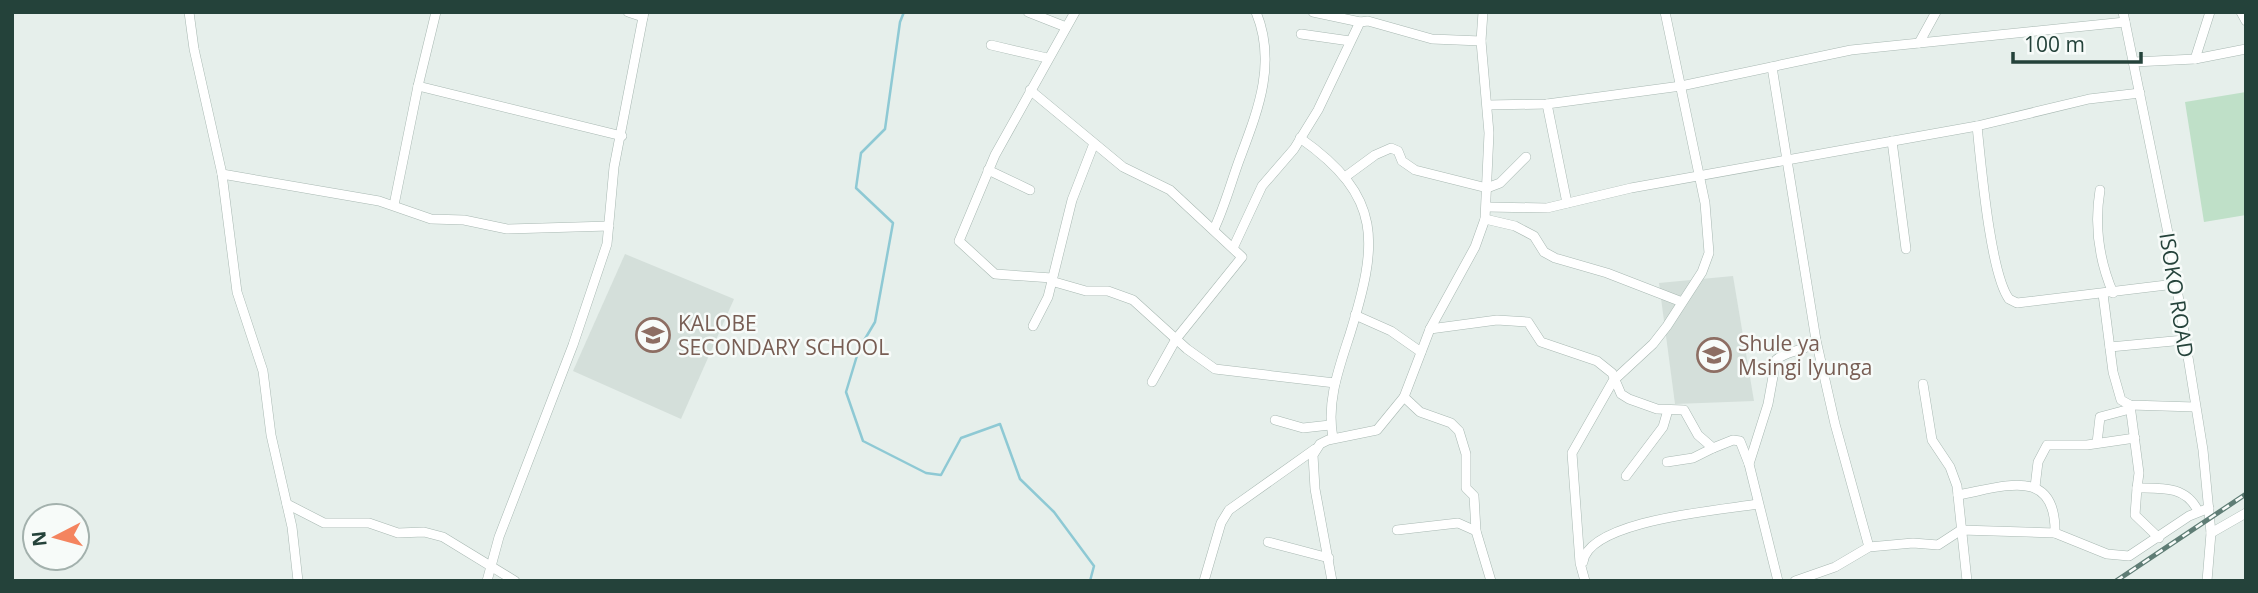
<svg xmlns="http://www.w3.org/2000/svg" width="2258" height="593" viewBox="0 0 2258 593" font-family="'Open Sans',sans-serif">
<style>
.built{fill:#d4dfda}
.green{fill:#bfe0c8}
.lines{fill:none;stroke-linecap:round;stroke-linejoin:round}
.stream{stroke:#8ec9d4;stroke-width:2.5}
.minor-casing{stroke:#a8b8b2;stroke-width:10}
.minor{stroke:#fff;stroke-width:9}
.rail-casing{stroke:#5f7d75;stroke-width:5}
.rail{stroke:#f7fbf9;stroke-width:2.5;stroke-dasharray:8;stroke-linecap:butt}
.labels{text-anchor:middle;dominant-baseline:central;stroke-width:5;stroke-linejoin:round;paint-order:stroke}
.street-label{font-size:21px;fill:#24423a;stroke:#f7fbf9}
.education-label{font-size:21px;fill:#785e54;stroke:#f7fbf9;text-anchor:start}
</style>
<rect width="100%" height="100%" fill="#e6efeb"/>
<g class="built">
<polygon points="625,254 734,299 681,419 573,371"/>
<polygon points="1733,276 1754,401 1675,404 1659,283"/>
</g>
<polygon class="green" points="2246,92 2246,215 2204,222 2185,102"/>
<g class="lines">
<polyline class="stream" points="904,12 900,22 885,129 861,153 856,188 893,223 875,322 859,349 846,392 863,441 926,473 941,475 961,438 1000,424 1020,479 1054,512 1094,566 1090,581"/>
<g class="minor-casing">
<g id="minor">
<polyline points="189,12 194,49 222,174 237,292 263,371 271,435 292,527 298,581"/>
<polyline points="628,12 643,17"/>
<polyline points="1028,12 1066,27"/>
<polyline points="1313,12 1360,22"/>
<polyline points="2123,12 2168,233 2203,450 2211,533 2207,581"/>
<polyline points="2241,12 2246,21"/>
<polyline points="1301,34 1350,41"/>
<polyline points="1919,43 1936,12"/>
<polyline points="991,45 1047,58"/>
<polyline points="2195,59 2210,12"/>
<polyline points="2134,62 2195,59 2246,49"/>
<polyline points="1772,67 1816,340 1835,424 1869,547"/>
<polyline points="418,86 622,136"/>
<polyline points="1030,90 1123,167 1170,190 1242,257 1176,339 1152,382"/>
<polyline points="1547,104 1567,203"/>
<polyline points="1488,105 1547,104 1681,86 1851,50 2125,22"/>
<path d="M 1977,126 C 1981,163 1990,273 2009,299 L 2017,303 L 2175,284"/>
<path d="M 1300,138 C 1384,197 1378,243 1350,334 C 1339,368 1326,402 1333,438"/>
<polyline points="1892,141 1906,249"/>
<polyline points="988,170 1030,190"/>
<polyline points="222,174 379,201 431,219 464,220 507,229 609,226"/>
<polyline points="1345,177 1375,155 1391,148 1398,151 1402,161 1415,170 1487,188 1500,183 1526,157"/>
<path d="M 2100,190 C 2094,226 2099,260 2113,293"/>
<polyline points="394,205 418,86 436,12"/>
<polyline points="1487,207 1547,208 1631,188 1977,126 2089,99 2140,93"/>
<polyline points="1485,219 1515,226 1534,236 1544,252 1555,258 1607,273 1682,302"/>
<path d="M 1214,229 C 1225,206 1231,182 1240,158 C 1258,110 1277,63 1256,12"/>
<polyline points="1234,246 1262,186 1294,149 1318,110 1360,22 1368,21 1432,39 1481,41"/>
<polyline points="1052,278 995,274 959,241 995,155 1075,12"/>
<polyline points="1051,281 1086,291 1108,291 1133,300 1187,349 1215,369 1335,383"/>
<polyline points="2103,294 2113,372 2121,400 2130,405 2195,407"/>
<polyline points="1355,315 1391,331 1421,352"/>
<polyline points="1033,326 1048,297 1072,200 1093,146"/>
<polyline points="1430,329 1497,320 1528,322 1541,342 1597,361 1612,373 1621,394 1629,399 1657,409 1684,410 1698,435 1713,448 1733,440 1740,441 1749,464"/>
<polyline points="2110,347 2184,340"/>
<polyline points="1923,384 1932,440 1950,467 1957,486 1967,581"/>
<polyline points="1404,397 1420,412 1451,423 1459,431 1466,454 1466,488 1474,496 1476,531 1491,581"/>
<polyline points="2130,405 2139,473 2137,488"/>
<polyline points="1275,420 1303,428 1330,425"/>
<polyline points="2097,443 2100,417 2130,409"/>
<polyline points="1667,462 1693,458 1713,448"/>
<polyline points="1626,476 1663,427 1668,410"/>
<polyline points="2035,487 2038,462 2047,445 2087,445 2135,438"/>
<path d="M 1958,495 C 2003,487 2056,465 2055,533"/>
<polyline points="287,504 324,523 369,523 398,533 424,532 443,537 515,581"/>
<polyline points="1397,530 1458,523 1476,531"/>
<polyline points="2211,533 2246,513"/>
<path d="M 2159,538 L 2135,515 L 2137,488 C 2163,488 2186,486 2198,511"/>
<polyline points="1268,542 1329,558"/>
<path d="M 1583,562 C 1589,520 1722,510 1758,504"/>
<polyline points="487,581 499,537 573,345 607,244 614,167 644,12"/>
<polyline points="1204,581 1221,523 1229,510 1315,449"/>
<polyline points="1332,581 1315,489 1313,455 1320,444 1328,440 1377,430 1404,397 1430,329 1475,247 1485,219 1489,133 1481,41 1483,12"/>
<polyline points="1585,581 1580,563 1572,453 1613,381 1653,344 1667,326 1702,272 1709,253 1705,203 1665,12"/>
<path d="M 1778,581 L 1749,464 L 1768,404 L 1776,360 C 1788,349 1804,353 1816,340"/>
<polyline points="1795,581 1835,567 1869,547 1913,543 1938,545 1961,530 2055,533 2107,554 2129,556 2189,516 2209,508"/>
</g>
</g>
<use href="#minor" class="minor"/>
<g class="rail-casing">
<polyline id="rail" points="2116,581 2246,494"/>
</g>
<use href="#rail" class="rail"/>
</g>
<defs>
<g id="school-ring" transform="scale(1.75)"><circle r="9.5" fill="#f7fbf9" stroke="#8d6e63" stroke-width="1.5"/><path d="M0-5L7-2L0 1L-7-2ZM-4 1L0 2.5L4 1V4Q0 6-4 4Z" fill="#8d6e63"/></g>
</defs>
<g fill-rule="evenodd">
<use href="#school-ring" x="653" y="335"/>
<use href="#school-ring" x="1714" y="355"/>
</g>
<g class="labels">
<g class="street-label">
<text transform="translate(2177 295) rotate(81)">ISOKO ROAD</text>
</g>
<g class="education-label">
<text x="678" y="323">KALOBE<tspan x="678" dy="24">SECONDARY SCHOOL</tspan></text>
<text x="1738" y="343">Shule ya<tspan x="1738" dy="24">Msingi Iyunga</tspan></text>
</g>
</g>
<rect width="2258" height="593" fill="none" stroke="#24423a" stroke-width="28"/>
<g transform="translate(56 537) rotate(264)"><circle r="33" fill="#f7fbf9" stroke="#a3b1ad" stroke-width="2"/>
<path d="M0-5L12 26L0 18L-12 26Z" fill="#f4845f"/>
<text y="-10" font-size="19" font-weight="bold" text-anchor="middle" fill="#24423a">N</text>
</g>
<path d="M2013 52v10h128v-10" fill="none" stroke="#24423a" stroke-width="3.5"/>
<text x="2024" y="52" font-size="21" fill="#24423a" stroke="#f7fbf9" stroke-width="5" paint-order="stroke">100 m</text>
</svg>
